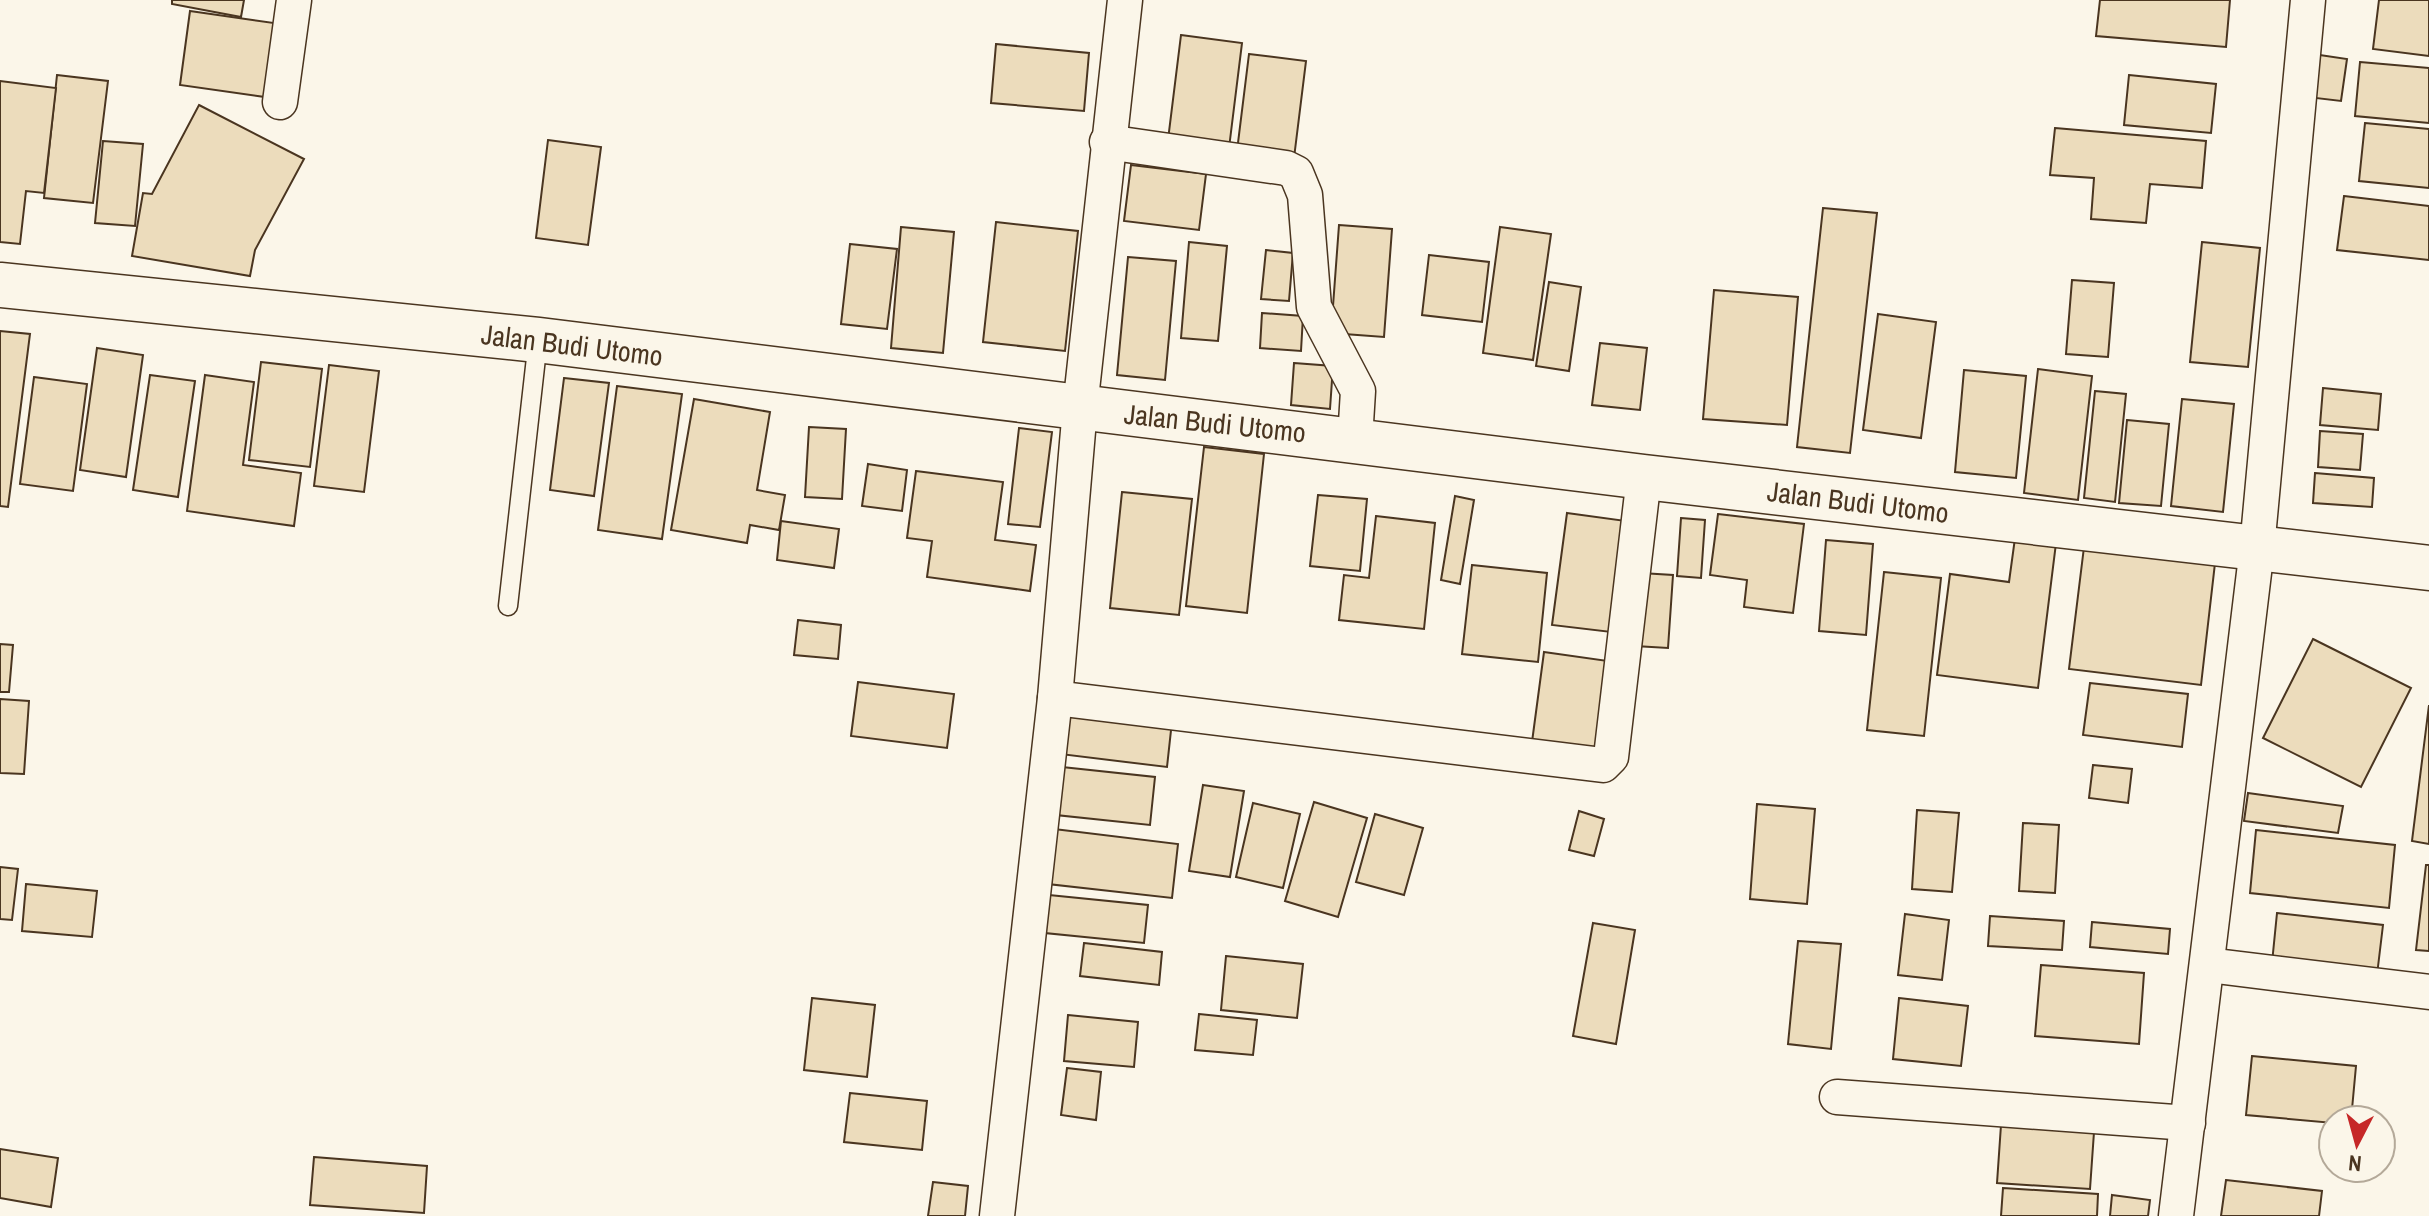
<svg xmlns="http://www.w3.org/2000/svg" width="2429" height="1216" viewBox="0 0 2429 1216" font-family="'Archivo Narrow',sans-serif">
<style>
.building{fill:#ecdcbc;stroke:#4a3520;stroke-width:2}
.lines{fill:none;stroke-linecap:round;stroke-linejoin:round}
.service-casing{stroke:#4a3520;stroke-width:21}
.minor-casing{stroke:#4a3520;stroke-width:37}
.tertiary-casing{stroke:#4a3520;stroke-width:47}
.service{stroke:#fbf6e9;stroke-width:18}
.minor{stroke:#fbf6e9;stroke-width:34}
.tertiary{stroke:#fbf6e9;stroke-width:44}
.labels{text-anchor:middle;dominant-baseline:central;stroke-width:6;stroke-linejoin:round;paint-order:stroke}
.street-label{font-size:28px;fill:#4a3520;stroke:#fbf6e9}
</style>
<rect width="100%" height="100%" fill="#fbf6e9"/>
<g class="building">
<polygon points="172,0 244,0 241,17 172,4"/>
<polygon points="2100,0 2230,0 2226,47 2096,36"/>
<polygon points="2379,0 2429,0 2429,56 2373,49"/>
<polygon points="190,11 274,23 265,97 180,85"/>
<polygon points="1181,35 1242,43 1229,148 1168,140"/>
<polygon points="996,44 1089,53 1084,111 991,103"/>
<polygon points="1249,54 1306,61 1294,158 1237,151"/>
<polygon points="2313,54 2347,59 2341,101 2307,97"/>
<polygon points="2360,62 2429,68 2429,123 2355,116"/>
<polygon points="57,75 108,81 93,203 44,198"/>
<polygon points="2129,75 2216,84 2211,133 2124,125"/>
<polygon points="0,81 56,88 44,193 26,191 20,244 0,242"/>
<polygon points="199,105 304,159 255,250 250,276 132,256 143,193 152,194"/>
<polygon points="2365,123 2429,129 2429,188 2359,181"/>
<polygon points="2055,128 2206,141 2202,188 2150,184 2146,223 2091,219 2094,178 2050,175"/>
<polygon points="548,140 601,147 588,245 536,238"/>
<polygon points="103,141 143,144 135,226 95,223"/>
<polygon points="1131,165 1206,174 1199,230 1124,221"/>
<polygon points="2344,196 2429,206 2429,260 2337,250"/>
<polygon points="1823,208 1877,213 1850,453 1797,447"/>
<polygon points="996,222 1078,231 1065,351 983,342"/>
<polygon points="1339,225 1392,229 1384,337 1331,333"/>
<polygon points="901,227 954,232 943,353 891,348"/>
<polygon points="1500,227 1551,234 1533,360 1483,353"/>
<polygon points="1189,242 1227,246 1218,341 1181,338"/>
<polygon points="2202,242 2260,248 2248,367 2190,362"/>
<polygon points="850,244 897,249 887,329 841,324"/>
<polygon points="1266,250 1293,253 1289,301 1261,299"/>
<polygon points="1429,255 1489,262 1482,322 1422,315"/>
<polygon points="1128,257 1176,261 1165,380 1117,375"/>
<polygon points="2072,280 2114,283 2108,357 2066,354"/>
<polygon points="1549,282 1581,287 1569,371 1536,366"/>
<polygon points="1714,290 1798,297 1787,425 1703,419"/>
<polygon points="1262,313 1303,316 1301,351 1260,348"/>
<polygon points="1878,314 1936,322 1921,438 1863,430"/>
<polygon points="0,331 30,334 8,507 0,506"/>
<polygon points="1600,343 1647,348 1640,410 1592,405"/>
<polygon points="97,348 143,355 126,477 80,470"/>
<polygon points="261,362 322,369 310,467 249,460"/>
<polygon points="1294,363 1333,366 1330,409 1291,405"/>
<polygon points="329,365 379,371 364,492 314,486"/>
<polygon points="2038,369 2092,376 2078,500 2024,493"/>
<polygon points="1964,370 2026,376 2016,478 1955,472"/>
<polygon points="150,375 195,381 178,497 133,490"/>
<polygon points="205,375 254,382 243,465 301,473 294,526 187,511"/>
<polygon points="34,377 87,384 73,491 20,484"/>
<polygon points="564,378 609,383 594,496 550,490"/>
<polygon points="617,386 682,394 662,539 598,530"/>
<polygon points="2323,388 2381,394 2378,430 2320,425"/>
<polygon points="2095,391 2126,394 2115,502 2084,498"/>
<polygon points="694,399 770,412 757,490 785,495 779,530 750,525 747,543 671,530"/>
<polygon points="2182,399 2234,404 2223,512 2171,506"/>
<polygon points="2127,420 2169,424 2161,506 2119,503"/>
<polygon points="809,427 846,429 842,499 805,497"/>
<polygon points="1019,428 1052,432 1040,527 1008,524"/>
<polygon points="2320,431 2363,434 2360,470 2318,467"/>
<polygon points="1204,447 1264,454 1247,613 1186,606"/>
<polygon points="868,464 907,470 902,511 862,506"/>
<polygon points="916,471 1003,482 995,540 1036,545 1030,591 927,577 932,541 907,538"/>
<polygon points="2315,473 2374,478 2372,507 2313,503"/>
<polygon points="1122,492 1192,499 1179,615 1110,608"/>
<polygon points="1318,495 1367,499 1360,571 1310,566"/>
<polygon points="1455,496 1474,500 1460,584 1441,580"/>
<polygon points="1567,513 1626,521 1611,632 1552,625"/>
<polygon points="1718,514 1804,524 1793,613 1744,607 1747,580 1710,575"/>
<polygon points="1376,516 1435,523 1424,629 1339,620 1344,575 1369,578"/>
<polygon points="1681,518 1705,520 1701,578 1677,576"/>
<polygon points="781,521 839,529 834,568 777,560"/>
<polygon points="2015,538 2056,543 2038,688 1937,675 1950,574 2009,582"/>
<polygon points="1826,540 1873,544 1866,635 1819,631"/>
<polygon points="2084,547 2215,563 2201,685 2069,669"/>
<polygon points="1472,565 1547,573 1538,662 1462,654"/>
<polygon points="1884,572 1941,578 1924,736 1867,730"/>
<polygon points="1641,573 1673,575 1668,648 1635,646"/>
<polygon points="798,620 841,625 838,659 794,655"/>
<polygon points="2313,639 2411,688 2361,787 2263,738"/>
<polygon points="0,644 13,645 9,692 0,692"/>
<polygon points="1544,652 1608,661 1596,751 1532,742"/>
<polygon points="858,682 954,694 947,748 851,736"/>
<polygon points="2090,683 2188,694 2182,747 2083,735"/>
<polygon points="0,699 29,701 24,774 0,773"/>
<polygon points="2429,705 2429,844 2412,841"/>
<polygon points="1066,708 1172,721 1167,767 1060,754"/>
<polygon points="2093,765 2132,769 2128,803 2089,798"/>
<polygon points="1062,767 1155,777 1150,825 1056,815"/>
<polygon points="1203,785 1244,791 1230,877 1189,871"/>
<polygon points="2248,793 2343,806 2338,833 2244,821"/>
<polygon points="1314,802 1367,818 1338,917 1285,901"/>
<polygon points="1253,803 1300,814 1283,888 1236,877"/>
<polygon points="1757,804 1815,809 1807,904 1750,899"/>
<polygon points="1917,810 1959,813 1952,892 1912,889"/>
<polygon points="1579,811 1604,819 1594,856 1569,850"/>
<polygon points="1375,814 1423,828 1404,895 1356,882"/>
<polygon points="2023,823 2059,825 2055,893 2019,891"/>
<polygon points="1054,829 1178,844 1172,898 1048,884"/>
<polygon points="2256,830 2395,845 2389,908 2250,893"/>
<polygon points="2426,865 2429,865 2429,951 2416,950"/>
<polygon points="0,867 18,869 12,920 0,919"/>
<polygon points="26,884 97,891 92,937 22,931"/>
<polygon points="1049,895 1148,905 1144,943 1045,933"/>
<polygon points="2277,913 2383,925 2377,975 2272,963"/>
<polygon points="1905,914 1949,920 1942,980 1898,975"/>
<polygon points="1990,916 2064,921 2062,950 1988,946"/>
<polygon points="2092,922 2170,929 2168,954 2090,947"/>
<polygon points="1593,923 1635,930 1616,1044 1573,1036"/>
<polygon points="1798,941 1841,944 1831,1049 1788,1044"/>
<polygon points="1084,943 1162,952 1159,985 1080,976"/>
<polygon points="1226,956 1303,964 1297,1018 1221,1010"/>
<polygon points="2041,965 2144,973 2139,1044 2035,1036"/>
<polygon points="812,998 875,1005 867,1077 804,1070"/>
<polygon points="1899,998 1968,1006 1961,1066 1893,1059"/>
<polygon points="1199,1014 1257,1020 1253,1055 1195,1050"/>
<polygon points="1068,1015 1138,1022 1134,1067 1064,1061"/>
<polygon points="2252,1056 2356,1066 2351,1120 2333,1120 2333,1123 2246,1115"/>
<polygon points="1067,1068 1101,1072 1096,1120 1061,1115"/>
<polygon points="850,1093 927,1101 922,1150 844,1142"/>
<polygon points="2001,1125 2094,1132 2090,1189 1997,1183"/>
<polygon points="0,1149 58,1158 51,1207 0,1198"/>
<polygon points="314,1157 427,1166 424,1213 310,1205"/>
<polygon points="2226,1180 2322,1191 2319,1216 2221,1216"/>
<polygon points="933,1182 968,1186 965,1216 928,1216"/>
<polygon points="2003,1188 2098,1194 2097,1216 2001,1216"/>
<polygon points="2112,1195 2150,1200 2148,1216 2110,1216"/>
</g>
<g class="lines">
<g class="service-casing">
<polyline id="service" points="508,606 538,340"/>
</g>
<g class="minor-casing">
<g id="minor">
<polyline points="280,102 294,0"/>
<polyline points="1107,142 1286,168 1296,173 1305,195 1314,307 1358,391 1355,439"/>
<polyline points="1055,698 1603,765 1611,757 1644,477"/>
<polyline points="2208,965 2429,992"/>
<polyline points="1837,1097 2188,1123"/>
<polyline points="997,1216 1055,698 1080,408 1125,0"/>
<polyline points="2176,1216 2257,548 2308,0"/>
</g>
</g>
<g class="tertiary-casing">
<polyline id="tertiary" points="0,285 538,340 1644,477 2429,568"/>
</g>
<use href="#service" class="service"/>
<use href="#minor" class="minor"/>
<use href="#tertiary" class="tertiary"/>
</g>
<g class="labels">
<g class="street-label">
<text transform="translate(572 345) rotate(7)">Jalan Budi Utomo</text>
<text transform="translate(1215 423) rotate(6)">Jalan Budi Utomo</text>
<text transform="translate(1858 502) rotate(7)">Jalan Budi Utomo</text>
</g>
</g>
<g transform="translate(2357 1144) rotate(186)"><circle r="38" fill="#fbf6e9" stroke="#b4a999" stroke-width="2"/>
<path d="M0-6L14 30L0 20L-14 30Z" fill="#c62828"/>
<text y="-12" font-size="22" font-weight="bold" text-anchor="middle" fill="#4a3520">N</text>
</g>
</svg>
